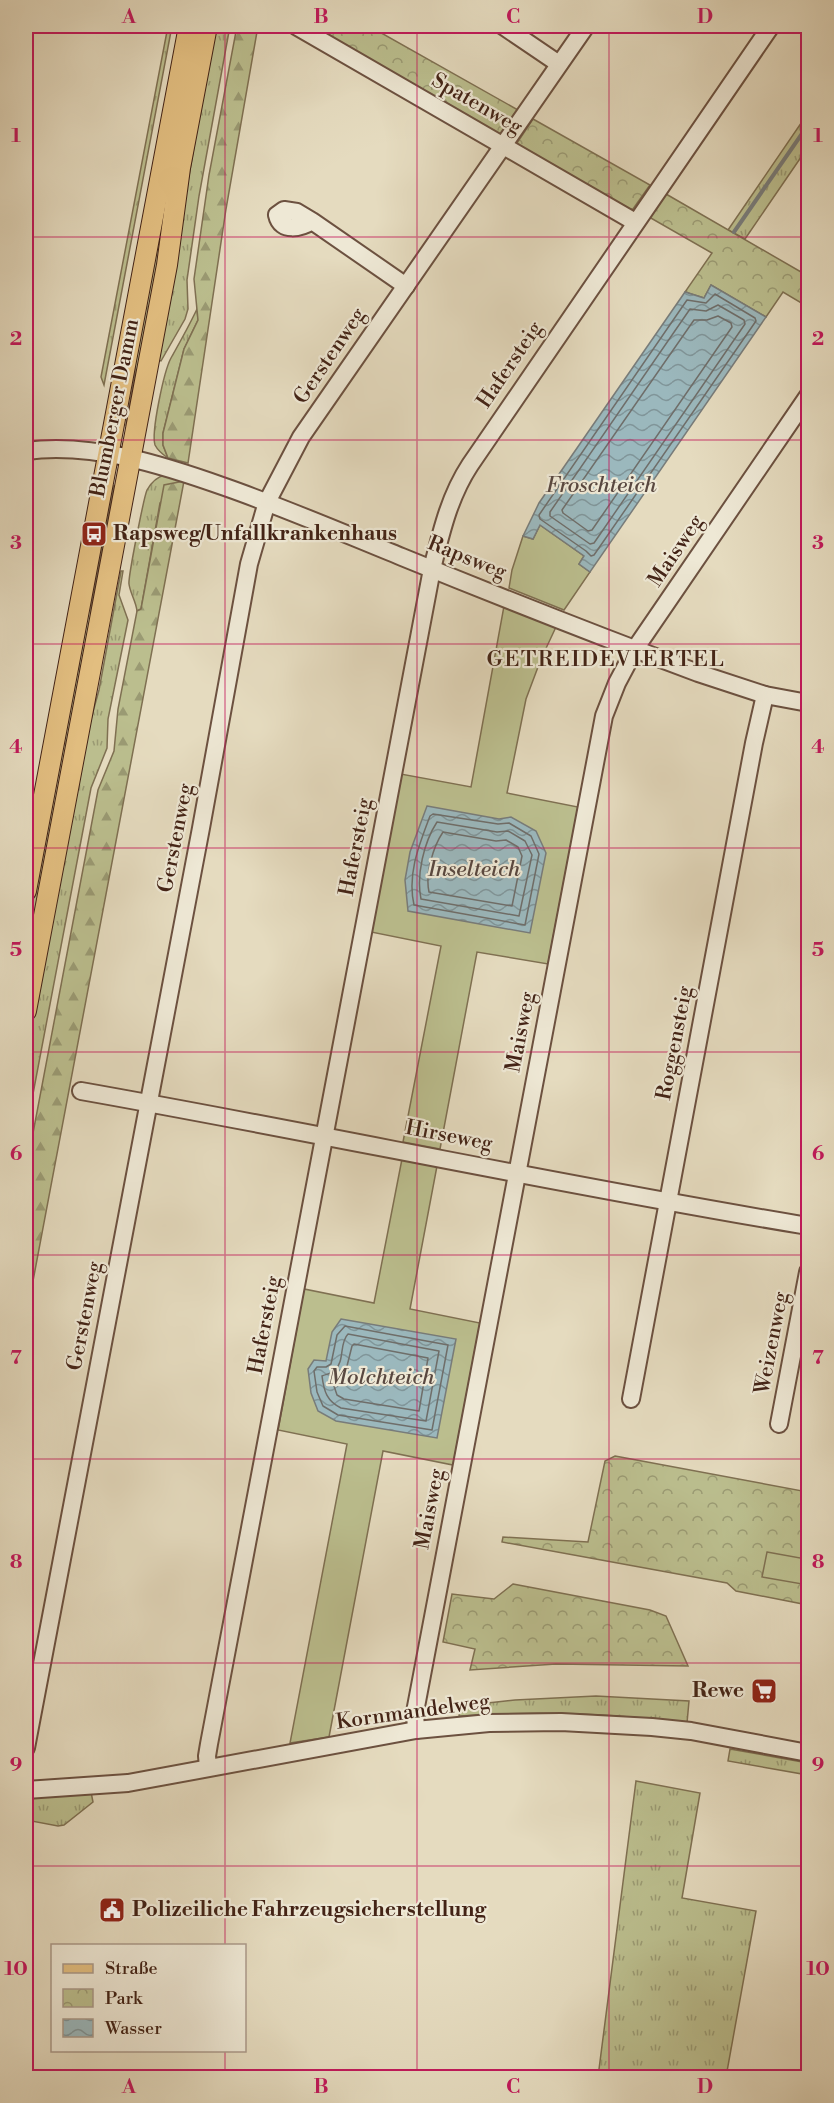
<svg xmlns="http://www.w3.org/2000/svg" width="834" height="2103" viewBox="0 0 834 2103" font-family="'Libre Bodoni',serif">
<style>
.grass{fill:url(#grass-tufts);stroke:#7f7052;stroke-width:1.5}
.forest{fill:url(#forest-firs);stroke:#7f7052;stroke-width:1.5}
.park{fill:url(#park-crowns);stroke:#7f7052;stroke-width:1.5}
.garden{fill:#bbbe8e;stroke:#7f7052;stroke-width:1.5}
.water{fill:url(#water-waves);stroke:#787c7a;stroke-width:1.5}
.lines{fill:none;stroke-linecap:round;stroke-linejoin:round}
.shore{stroke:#6f6e6a;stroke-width:1.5}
.stream{stroke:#787c7a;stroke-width:4}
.minor-casing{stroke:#6c5140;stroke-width:20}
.major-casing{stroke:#432316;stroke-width:22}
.minor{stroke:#eee8d5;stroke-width:16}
.major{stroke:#e2be80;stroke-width:20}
.grid{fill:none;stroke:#c2185b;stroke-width:1.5;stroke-opacity:0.55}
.labels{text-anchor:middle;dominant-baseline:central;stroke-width:4.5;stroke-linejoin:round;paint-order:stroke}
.street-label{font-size:21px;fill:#432316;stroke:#eee8d5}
.poi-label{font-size:21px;font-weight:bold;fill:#432316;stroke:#eee8d5;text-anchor:start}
.water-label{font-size:22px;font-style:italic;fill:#594840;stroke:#eee8d5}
.neighbourhood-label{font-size:22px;letter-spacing:1.5px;fill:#432316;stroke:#eee8d5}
.neatline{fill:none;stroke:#c2185b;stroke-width:2}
.grid-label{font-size:20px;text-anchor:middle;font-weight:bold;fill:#c2185b}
</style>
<defs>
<pattern id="grass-tufts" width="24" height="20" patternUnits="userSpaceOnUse" patternTransform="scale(1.5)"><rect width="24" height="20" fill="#bbbe8e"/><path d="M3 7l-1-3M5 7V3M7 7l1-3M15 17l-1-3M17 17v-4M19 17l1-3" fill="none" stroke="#9a9a73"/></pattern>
<pattern id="forest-firs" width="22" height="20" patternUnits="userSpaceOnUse" patternTransform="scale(1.5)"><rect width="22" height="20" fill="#bbbe8e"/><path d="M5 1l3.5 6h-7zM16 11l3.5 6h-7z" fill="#9a9a73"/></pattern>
<pattern id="park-crowns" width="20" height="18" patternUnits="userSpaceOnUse" patternTransform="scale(1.5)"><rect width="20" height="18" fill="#bbbe8e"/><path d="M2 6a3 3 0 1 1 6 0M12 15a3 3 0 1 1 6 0" fill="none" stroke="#9a9a73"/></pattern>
<pattern id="water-waves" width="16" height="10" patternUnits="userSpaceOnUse" patternTransform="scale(1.5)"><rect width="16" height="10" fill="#9bb8bd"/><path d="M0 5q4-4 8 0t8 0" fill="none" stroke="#809599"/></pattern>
</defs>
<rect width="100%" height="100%" fill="#e5dbbf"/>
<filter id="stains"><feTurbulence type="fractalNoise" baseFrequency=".00333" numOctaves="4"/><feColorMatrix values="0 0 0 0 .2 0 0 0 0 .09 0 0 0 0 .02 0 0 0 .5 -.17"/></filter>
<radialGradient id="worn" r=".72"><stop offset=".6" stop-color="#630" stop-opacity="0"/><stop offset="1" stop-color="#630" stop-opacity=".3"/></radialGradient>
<g class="grass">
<polygon points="168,26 172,26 104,385 101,377"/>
<polygon points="201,26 131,425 126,425 135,373 135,346"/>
<polygon points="215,26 230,26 199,196 187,280 188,309 185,319 161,361 157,360"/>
<polygon points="808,113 808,147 745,239 728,230"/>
<path d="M 197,309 L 198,320 L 184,349 L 163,433 L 163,445 L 168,458 C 162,454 158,451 155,445 C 151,432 164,371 171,358 C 180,342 189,326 197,309 Z"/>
<path d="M 165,475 L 184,481 L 160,503 L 141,609 L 137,611 C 136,601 130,593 129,584 C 128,577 144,497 147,490 C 151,483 156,477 165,475 Z"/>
<polygon points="109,485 114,486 91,607 91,623 26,976 26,925"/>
<polygon points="121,571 123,571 119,595 128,620 108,719 107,748 91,788 29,1115 26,1115 26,1052 83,748 99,690"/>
<path d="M 596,1696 L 689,1701 L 687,1723 C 611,1713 535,1711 459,1716 L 461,1706 L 515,1700 Z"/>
<polygon points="730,1749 808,1763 808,1775 728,1761"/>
<polygon points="636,1781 700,1793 682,1898 756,1911 726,2077 598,2077"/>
<polygon points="91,1792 93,1802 64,1825 58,1826 26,1820 26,1794"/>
</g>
<g class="forest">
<polygon points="237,26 258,26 226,209 188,463 168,458 163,445 163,433 184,349 198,320 194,279 209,175"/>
<polygon points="184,481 26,1318 26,1170 98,790 114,751 118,709 137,611 141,609 164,485"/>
</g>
<g class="park">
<polygon points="301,26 369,26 518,110 498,138"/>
<polygon points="533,119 650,185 633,209 626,210 520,149 517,143"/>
<polygon points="666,194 808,276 808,307 783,292 766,317 711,285 704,298 685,292 712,253 649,217"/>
<polygon points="615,1456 808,1492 808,1605 736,1591 727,1583 502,1542 503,1537 588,1542 605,1461"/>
<polygon points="513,1584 650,1610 666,1616 688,1666 556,1664 470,1670 475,1649 443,1642 452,1594 494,1599"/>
</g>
<g class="garden">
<polygon points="540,525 584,556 579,564 590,572 564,610 509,588 512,570 523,536 533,539"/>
<polygon points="504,606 556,627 541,659 526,699 507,793 578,807 548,964 477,952 440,1149 403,1142 441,946 371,932 401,774 471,787"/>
<polygon points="402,1159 437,1166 410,1309 480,1323 453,1465 383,1451 329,1737 290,1743 347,1444 278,1430 304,1289 374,1303"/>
<polygon points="767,1552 806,1559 802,1584 762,1577"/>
</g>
<g class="water">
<polygon points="711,285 766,317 590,572 579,564 584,556 540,525 533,539 523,536 539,503 685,292 704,298"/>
<polygon points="427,806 499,819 511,817 536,831 546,853 530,933 408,911 405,880 410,852"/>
<polygon points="341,1319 456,1339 437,1438 336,1421 318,1411 311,1393 308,1369 314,1360 326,1361 332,1332"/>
</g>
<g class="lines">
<g class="shore">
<polygon points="715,294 755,318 756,321 594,555 591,556 586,551 540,519 539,515 687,300 706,303"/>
<polygon points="718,305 744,320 745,324 594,543 590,544 550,516 550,512 690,309 706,311"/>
<polygon points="718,316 731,323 732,327 592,530 588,531 563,513 562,510 694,320 707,320"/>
<path d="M 433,814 L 498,824 L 509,823 L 531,836 L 539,854 L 525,925 L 414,905 C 407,874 419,845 430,816 Z"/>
<path d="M 437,822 L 497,832 L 508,831 L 525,841 L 532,855 L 519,916 L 421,899 C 416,875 424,842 437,822 Z"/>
<path d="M 443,832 L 496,841 L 506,840 L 518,847 L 522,856 L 512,906 L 429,892 C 425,874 433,847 443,832 Z"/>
<polygon points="345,1326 448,1345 432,1430 338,1415 323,1406 317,1392 314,1371 317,1367 326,1367 331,1364 337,1335"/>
<path d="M 348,1334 L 439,1351 L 426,1421 L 341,1408 C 327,1401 324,1392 322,1376 C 326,1374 332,1374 335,1370 C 345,1361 339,1343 348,1334 Z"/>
<polygon points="354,1344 428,1358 419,1411 344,1399 337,1395 333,1383 346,1370 352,1346"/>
</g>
<polyline class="stream" points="734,232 808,125"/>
<g class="minor-casing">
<g id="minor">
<polyline points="296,26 635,222"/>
<polyline points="503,26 559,64"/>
<path d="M 312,221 C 301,228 281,233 277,215 L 284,210 L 297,212 L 312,221 L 406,286"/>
<path d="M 26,451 C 92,442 163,465 225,487 C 285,508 343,533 402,557 C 500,597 599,636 698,673 L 765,695 L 808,703"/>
<path d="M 81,1091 C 324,1134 565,1186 808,1226"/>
<polyline points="631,1399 754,743 765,695"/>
<polyline points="779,1424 808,1272"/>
<polyline points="416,1730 415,1712 604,716 617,683 635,649 808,396"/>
<polyline points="26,1748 201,828 249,564 267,502 301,437 586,26"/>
<path d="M 208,1767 L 207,1756 L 209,1744 L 432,569 C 441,533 449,497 470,465 L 771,26"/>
<polyline points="26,1790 128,1783 416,1730 489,1723 561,1722 652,1727 691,1731 808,1753"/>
</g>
</g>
<g class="major-casing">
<g id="major">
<polyline points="26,891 189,26"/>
<polyline points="26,1011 167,265 180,168 207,26"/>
</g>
</g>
<use href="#minor" class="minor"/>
<use href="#major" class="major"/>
</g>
<path class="grid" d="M 225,26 L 225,1946M 417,26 L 417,2078M 609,26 L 609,2078M 26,237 L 808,237M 26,440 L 808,440M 26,644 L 808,644M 26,848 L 808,848M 26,1052 L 808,1052M 26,1255 L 808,1255M 26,1459 L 808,1459M 26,1663 L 808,1663M 26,1866 L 808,1866M 225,2050 L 225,2078"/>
<defs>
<g id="bus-square" transform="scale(1.35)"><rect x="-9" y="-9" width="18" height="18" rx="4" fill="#8f2418" stroke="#eee8d5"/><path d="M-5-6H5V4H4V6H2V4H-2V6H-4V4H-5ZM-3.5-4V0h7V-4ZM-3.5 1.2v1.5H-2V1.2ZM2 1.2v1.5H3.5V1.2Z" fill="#fff"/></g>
<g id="supermarket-square" transform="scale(1.35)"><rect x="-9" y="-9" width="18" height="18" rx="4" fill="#8f2418" stroke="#eee8d5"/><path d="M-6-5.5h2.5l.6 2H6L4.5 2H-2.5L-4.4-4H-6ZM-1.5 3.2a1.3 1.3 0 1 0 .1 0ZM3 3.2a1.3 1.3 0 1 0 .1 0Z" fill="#fff"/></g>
<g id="civic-square" transform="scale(1.35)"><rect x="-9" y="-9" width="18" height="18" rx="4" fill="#8f2418" stroke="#eee8d5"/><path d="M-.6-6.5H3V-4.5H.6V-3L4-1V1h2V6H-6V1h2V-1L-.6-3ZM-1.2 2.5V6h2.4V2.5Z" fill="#fff"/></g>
</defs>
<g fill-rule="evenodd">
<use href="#bus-square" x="94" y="534"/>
<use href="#supermarket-square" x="764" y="1691"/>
<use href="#civic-square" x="112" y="1910"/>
</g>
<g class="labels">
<g class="street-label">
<text transform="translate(477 104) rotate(30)">Spatenweg</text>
<text transform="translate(330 356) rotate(-56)">Gerstenweg</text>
<text transform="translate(510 365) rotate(-56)">Hafersteig</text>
<text transform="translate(115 408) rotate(-79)">Blumberger Damm</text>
<text transform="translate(676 551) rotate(-56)">Maisweg</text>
<text transform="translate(467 558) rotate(22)">Rapsweg</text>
<text transform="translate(176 838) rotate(-79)">Gerstenweg</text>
<text transform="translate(356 847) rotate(-79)">Hafersteig</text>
<text transform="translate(521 1032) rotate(-79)">Maisweg</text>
<text transform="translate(675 1043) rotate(-79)">Roggensteig</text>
<text transform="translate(449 1136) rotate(11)">Hirseweg</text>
<text transform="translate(85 1316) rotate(-79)">Gerstenweg</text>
<text transform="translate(265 1325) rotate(-79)">Hafersteig</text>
<text transform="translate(772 1343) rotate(-79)">Weizenweg</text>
<text transform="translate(430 1509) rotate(-79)">Maisweg</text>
<text transform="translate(413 1712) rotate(-8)">Kornmandelweg</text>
</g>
<g class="poi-label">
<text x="113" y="534">Rapsweg/Unfallkrankenhaus</text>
<text x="744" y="1691" text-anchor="end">Rewe</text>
<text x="132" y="1910">Polizeiliche Fahrzeugsicherstellung</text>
</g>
<g class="water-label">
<text x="601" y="485">Froschteich</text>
<text x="474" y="869">Inselteich</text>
<text x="381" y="1377">Molchteich</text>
</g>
<g class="neighbourhood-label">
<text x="606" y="659">GETREIDEVIERTEL</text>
</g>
</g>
<rect width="834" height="2103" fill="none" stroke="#e5dbbf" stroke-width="66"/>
<rect x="51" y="1944" width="195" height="108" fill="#eee8d5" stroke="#aa9989" stroke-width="1.5"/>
<rect x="63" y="1964" width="30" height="9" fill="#e2be80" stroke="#aa9989" stroke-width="1.5"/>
<text x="105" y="1974" font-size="18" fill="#432316">Straße</text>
<rect x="63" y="1989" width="30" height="18" fill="url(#park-crowns)" stroke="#aa9989" stroke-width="1.5"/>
<text x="105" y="2004" font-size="18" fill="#432316">Park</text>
<rect x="63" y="2019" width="30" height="18" fill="url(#water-waves)" stroke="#aa9989" stroke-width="1.5"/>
<text x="105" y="2034" font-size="18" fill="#432316">Wasser</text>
<rect x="33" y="33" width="768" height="2037" class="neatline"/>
<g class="grid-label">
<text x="129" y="23">A</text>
<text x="321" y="23">B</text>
<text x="513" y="23">C</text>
<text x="705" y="23">D</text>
<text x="16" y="142">1</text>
<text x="818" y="142">1</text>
<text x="16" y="345">2</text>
<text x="818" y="345">2</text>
<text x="16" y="549">3</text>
<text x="818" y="549">3</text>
<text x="16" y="753">4</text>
<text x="818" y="753">4</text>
<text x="16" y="956">5</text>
<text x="818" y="956">5</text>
<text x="16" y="1160">6</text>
<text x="818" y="1160">6</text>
<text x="16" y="1364">7</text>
<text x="818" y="1364">7</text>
<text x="16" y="1568">8</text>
<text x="818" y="1568">8</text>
<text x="16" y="1771">9</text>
<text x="818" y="1771">9</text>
<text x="16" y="1975">10</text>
<text x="818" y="1975">10</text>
<text x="129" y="2093">A</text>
<text x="321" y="2093">B</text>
<text x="513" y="2093">C</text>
<text x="705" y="2093">D</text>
</g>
<rect width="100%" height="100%" filter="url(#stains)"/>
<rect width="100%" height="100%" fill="url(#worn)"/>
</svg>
